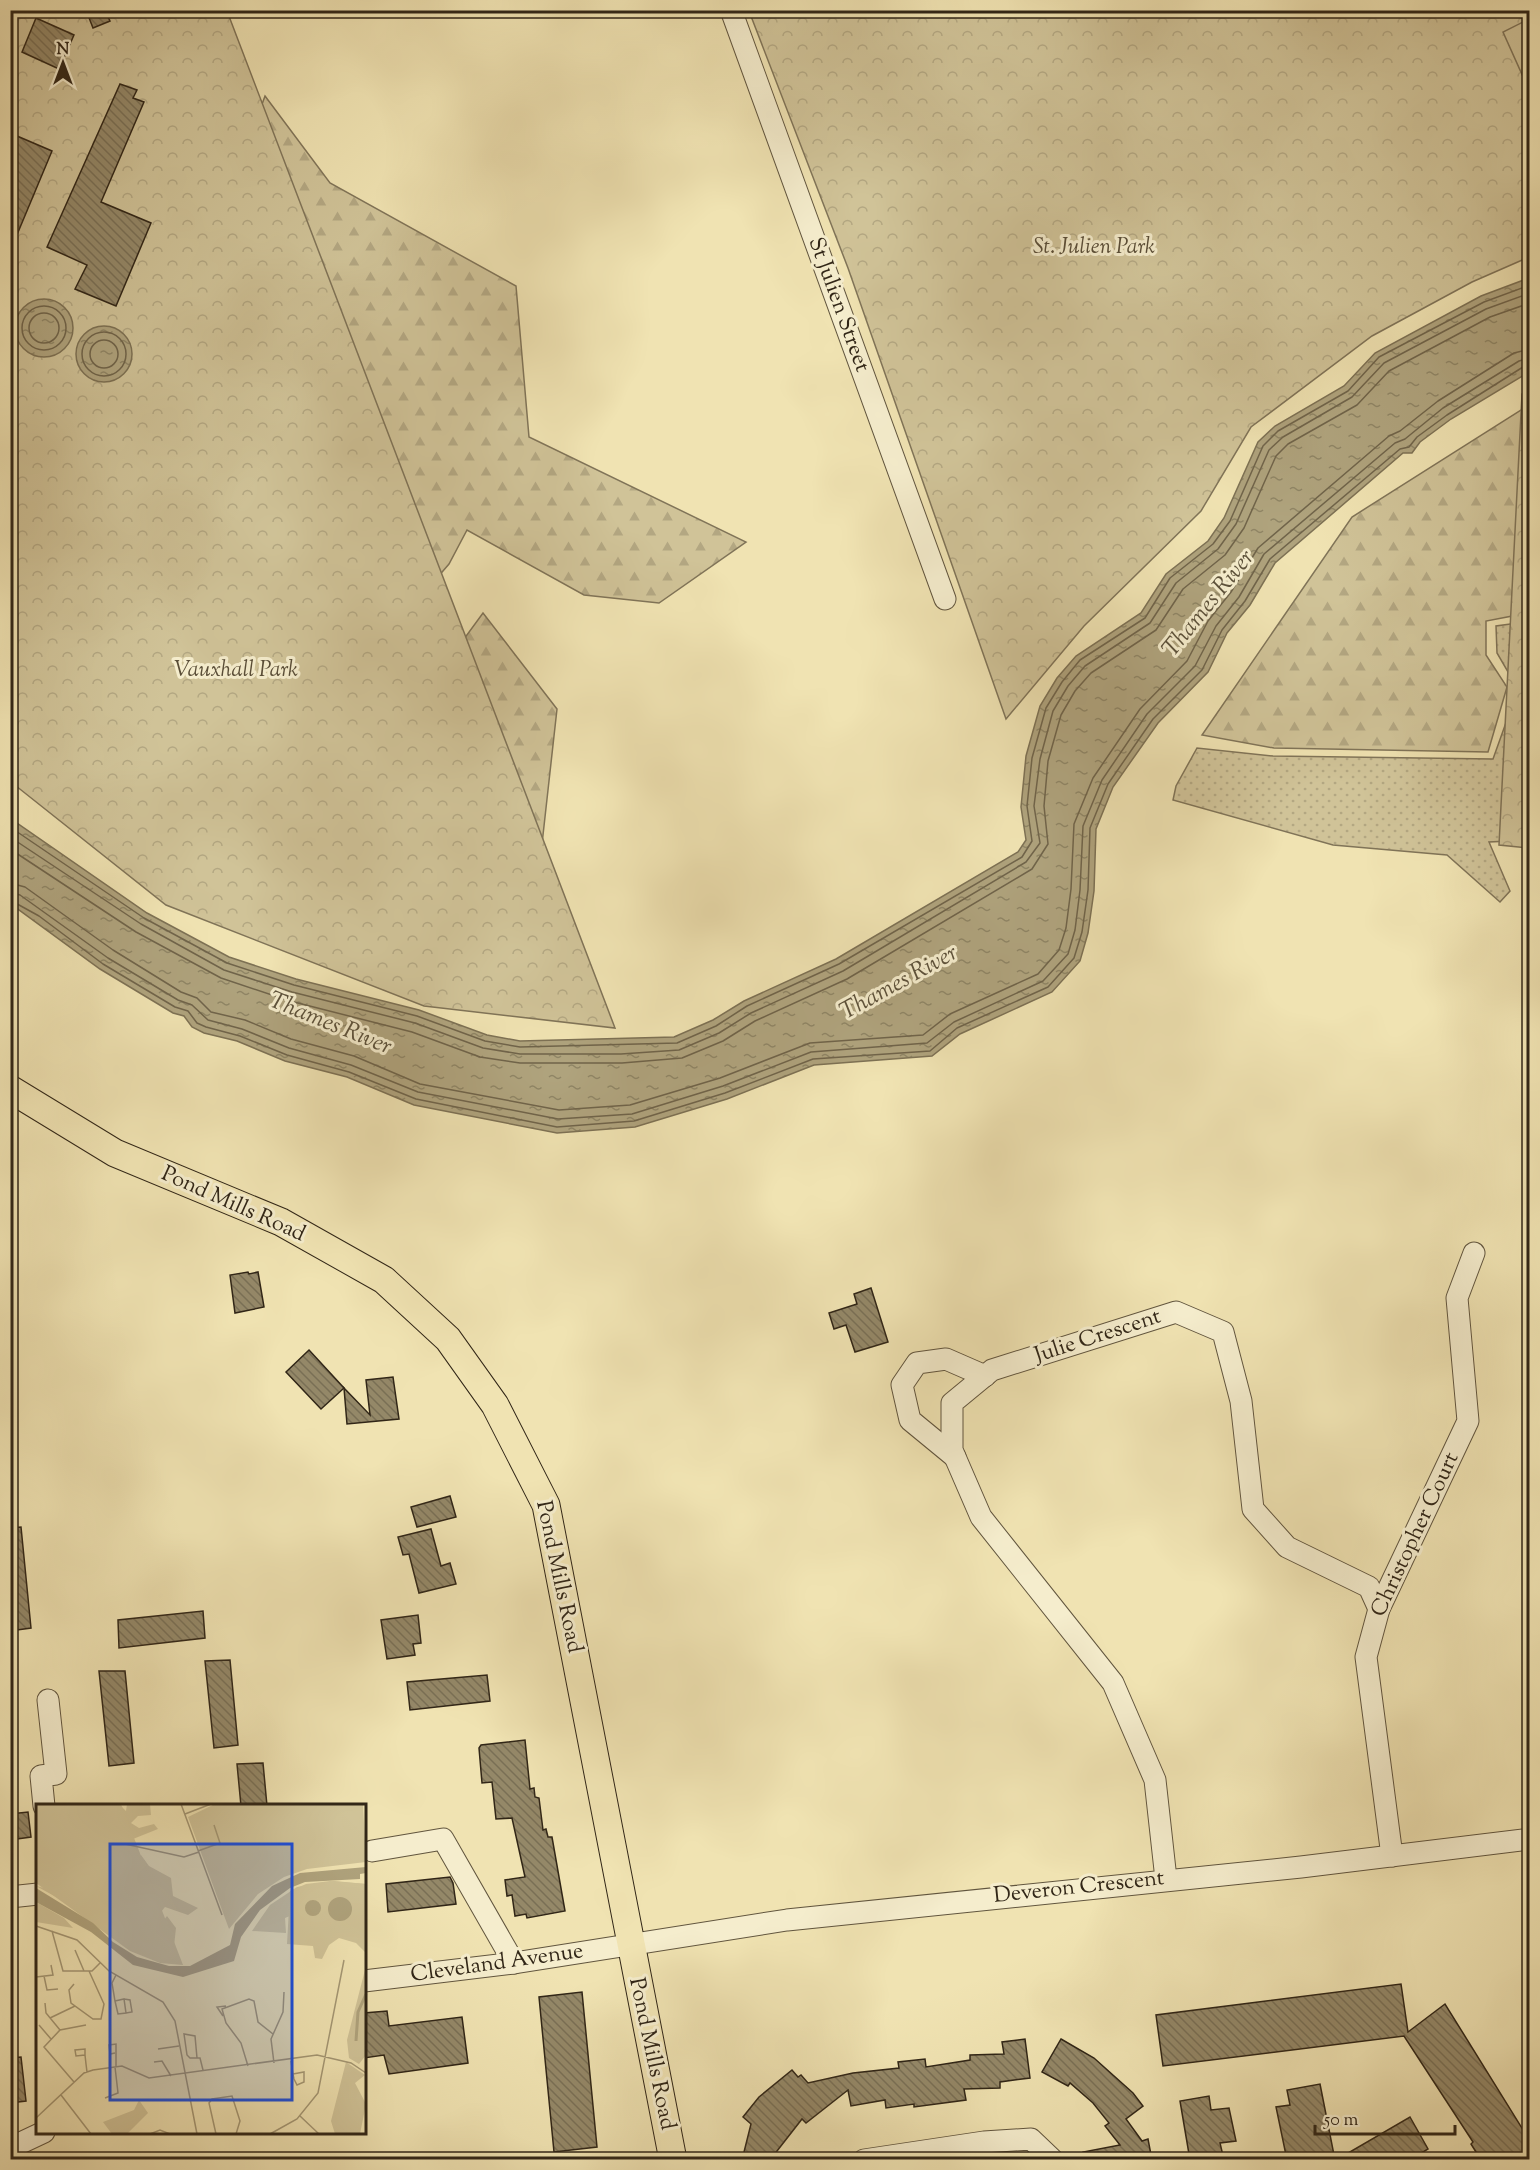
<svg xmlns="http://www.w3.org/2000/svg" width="1540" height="2170" viewBox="0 0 1540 2170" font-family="'Sorts Mill Goudy',serif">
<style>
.grass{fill:url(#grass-dots);stroke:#807458;stroke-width:1.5}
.forest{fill:url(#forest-firs);stroke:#807458;stroke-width:1.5}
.park{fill:url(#park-crowns);stroke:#807458;stroke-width:1.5}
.pitch{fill:#d0c398;stroke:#807458;stroke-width:1.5}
.water{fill:url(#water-ripples);stroke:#7d7154;stroke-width:1.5}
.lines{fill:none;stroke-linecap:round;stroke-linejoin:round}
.shore{stroke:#70644a;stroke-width:1.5}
.building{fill:url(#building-back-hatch);stroke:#312617;stroke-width:1.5}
.minor-casing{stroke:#61553e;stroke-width:23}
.major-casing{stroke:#312617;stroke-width:29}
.minor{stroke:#f5edcd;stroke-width:21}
.major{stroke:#f0e3b2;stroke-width:27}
.labels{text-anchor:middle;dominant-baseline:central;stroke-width:6;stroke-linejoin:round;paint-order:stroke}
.park-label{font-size:22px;font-style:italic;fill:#594d37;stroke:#f5edcd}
.street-label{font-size:22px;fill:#312617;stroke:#f5edcd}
.water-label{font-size:24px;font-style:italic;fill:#5d523b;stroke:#f5edcd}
.inset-river{fill:none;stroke:#afa37d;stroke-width:3}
.inset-road{fill:none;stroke:#a49774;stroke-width:1.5}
.view{fill:#1d4ed8;fill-opacity:0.15;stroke:#1d4ed8;stroke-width:3}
.inset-edge{fill:none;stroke:#312617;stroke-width:3}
</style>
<defs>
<pattern id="grass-dots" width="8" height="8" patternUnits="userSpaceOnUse" patternTransform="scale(1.5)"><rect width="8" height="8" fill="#d0c398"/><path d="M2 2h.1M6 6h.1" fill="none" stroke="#b3a782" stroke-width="1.8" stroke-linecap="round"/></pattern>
<pattern id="forest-firs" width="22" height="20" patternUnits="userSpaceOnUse" patternTransform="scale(1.5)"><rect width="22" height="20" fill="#d0c398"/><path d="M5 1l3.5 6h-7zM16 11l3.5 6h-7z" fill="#b3a782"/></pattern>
<pattern id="park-crowns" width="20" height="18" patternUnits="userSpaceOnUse" patternTransform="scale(1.5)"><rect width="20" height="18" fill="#d0c398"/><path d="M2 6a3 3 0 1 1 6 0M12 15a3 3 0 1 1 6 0" fill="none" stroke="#b3a782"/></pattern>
<pattern id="water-ripples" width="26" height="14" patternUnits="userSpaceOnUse" patternTransform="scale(1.5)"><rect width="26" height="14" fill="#afa37d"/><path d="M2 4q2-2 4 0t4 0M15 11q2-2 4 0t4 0" fill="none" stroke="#8f8565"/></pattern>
<pattern id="building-back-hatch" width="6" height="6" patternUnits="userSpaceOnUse" patternTransform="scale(1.5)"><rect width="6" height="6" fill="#948868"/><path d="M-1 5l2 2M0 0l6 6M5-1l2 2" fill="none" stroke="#796f55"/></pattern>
</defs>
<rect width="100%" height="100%" fill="#f0e3b2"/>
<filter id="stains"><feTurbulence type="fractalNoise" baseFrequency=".00333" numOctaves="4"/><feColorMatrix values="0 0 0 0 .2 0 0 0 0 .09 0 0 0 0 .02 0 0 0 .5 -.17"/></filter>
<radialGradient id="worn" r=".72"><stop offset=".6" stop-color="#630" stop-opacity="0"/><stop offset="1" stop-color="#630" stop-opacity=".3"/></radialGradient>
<polygon class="grass" points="1525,622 1529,840 1489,842 1510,891 1500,902 1447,855 1333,845 1173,800 1176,786 1197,748 1273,756 1493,759 1518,689 1497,653 1496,626"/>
<g class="forest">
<polygon points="265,96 330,183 516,286 529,437 746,542 659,603 584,595 467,530 449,564 398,623 434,680 483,613 557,709 540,862 383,795 345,811 203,795 84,734 11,679 11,485 170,420 276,214 253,129"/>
<polygon points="1529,405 1528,613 1486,621 1486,655 1507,687 1488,752 1274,748 1202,735 1352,517"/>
</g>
<g class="park">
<polygon points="10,11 227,11 615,1028 424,1006 166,905 11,782"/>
<polygon points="749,11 1529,11 1529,257 1472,282 1372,336 1251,427 1201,511 1084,626 1006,719 848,268"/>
<polygon points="1529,391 1529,848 1499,845 1522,394"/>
</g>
<polygon class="pitch" points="1529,19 1529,90 1503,32"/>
<g class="water">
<polygon points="1529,278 1529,372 1451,419 1420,442 1412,453 1403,453 1275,563 1250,605 1227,633 1208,672 1158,723 1113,787 1096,829 1094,891 1088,933 1080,961 1052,992 960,1034 932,1056 814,1065 727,1099 635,1127 557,1133 414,1105 347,1077 285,1061 237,1041 204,1033 192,1027 184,1016 173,1013 100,969 11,904 11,819 147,913 229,957 296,979 419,1010 487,1035 520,1041 674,1037 713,1020 744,1001 836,959 1018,852 1026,840 1021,807 1026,756 1040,706 1057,678 1076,656 1141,613 1166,574 1208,541 1224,518 1258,442 1275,426 1344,386 1375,353 1481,296"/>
<circle cx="44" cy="328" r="29"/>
<circle cx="104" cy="354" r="28"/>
</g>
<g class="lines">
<g class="shore">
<circle cx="44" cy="328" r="22"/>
<circle cx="44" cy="328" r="15"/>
<circle cx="104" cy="354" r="22"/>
<circle cx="104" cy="354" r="14"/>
<polyline points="10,827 144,918 227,963 294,985 417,1016 485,1041 520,1047 677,1043 716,1026 747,1006 839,964 1022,857 1032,841 1027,806 1032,758 1046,708 1062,682 1080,660 1145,618 1170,578 1213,544 1230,521 1263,446 1278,431 1348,391 1379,357 1484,302 1530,285"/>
<polyline points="10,837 141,924 224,970 292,992 415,1023 483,1048 520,1054 621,1054 679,1050 719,1033 751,1013 843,971 1026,862 1040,843 1034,806 1040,759 1053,711 1068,686 1085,666 1150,623 1176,583 1218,549 1236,524 1269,450 1283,437 1352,397 1384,363 1486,309 1530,293"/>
<polyline points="10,849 136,932 221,978 290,1001 412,1032 480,1057 520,1063 622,1063 682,1058 723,1041 755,1021 847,979 1032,869 1048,844 1044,806 1048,761 1061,715 1075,691 1091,673 1156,630 1183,589 1225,555 1244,528 1276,456 1288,444 1357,405 1389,371 1490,317 1530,303"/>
<polyline points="10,883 25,887 113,950 181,992 197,998 211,1012 245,1020 291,1039 354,1056 420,1084 559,1110 630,1105 720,1078 810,1043 923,1035 950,1014 1038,974 1059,950 1066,928 1071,889 1074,824 1093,778 1140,709 1187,661 1208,621 1231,592 1258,548 1389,436 1400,431 1438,401 1514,353 1530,349"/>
<polyline points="10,892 20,895 108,958 178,1000 192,1005 208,1020 242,1029 289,1048 351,1065 418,1092 558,1119 632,1114 723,1086 811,1052 927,1043 954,1022 1043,981 1068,954 1075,930 1080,890 1083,826 1102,780 1147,714 1195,666 1216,626 1239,597 1264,554 1395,443 1405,439 1443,408 1519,361 1530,358"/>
<polyline points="10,900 39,916 103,964 175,1007 188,1011 197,1023 206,1027 240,1036 287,1055 349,1072 416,1099 557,1127 634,1121 725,1093 813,1059 930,1051 957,1028 1048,987 1074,958 1082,932 1088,890 1090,828 1108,784 1153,719 1202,670 1222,630 1245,601 1270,559 1400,449 1409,447 1417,437 1447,415 1523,367 1530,366"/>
</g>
</g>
<g class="building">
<polygon points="86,10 105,10 110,21 93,28"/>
<polygon points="36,18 74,35 59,69 22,52"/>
<polygon points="120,84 137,90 133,98 144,102 101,202 151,223 116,306 75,289 87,265 47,247"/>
<polygon points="10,133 52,151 11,249 10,249"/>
<polygon points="248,1272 249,1274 258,1272 264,1307 235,1313 230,1275"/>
<polygon points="871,1288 888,1342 855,1352 846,1325 834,1329 829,1313 857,1304 854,1294"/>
<polygon points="309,1350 344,1388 321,1409 286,1372"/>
<polygon points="393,1377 399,1419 347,1424 344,1388 370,1415 366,1380"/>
<polygon points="450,1496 456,1517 417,1527 411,1507"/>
<polygon points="21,1527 31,1628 10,1631 10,1528"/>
<polygon points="431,1529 441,1566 450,1563 456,1584 419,1593 409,1554 403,1555 398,1537"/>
<polygon points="203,1611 205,1638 119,1648 118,1620"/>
<polygon points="418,1615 421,1643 413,1644 415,1655 387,1659 381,1620"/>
<polygon points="230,1660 238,1745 214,1748 205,1661"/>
<polygon points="99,1671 125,1671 134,1763 109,1766"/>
<polygon points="487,1675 490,1701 410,1710 407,1682"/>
<polygon points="525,1740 530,1789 534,1788 535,1797 539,1798 543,1830 546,1829 548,1837 552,1837 565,1911 527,1918 526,1914 515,1916 512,1895 507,1896 505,1880 525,1877 512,1818 496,1819 492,1782 482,1783 479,1748 481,1745"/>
<polygon points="263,1763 267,1806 241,1806 237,1764"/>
<polygon points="28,1812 31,1837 10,1840 10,1814"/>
<polygon points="450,1877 453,1883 456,1904 388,1912 386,1884"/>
<polygon points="1401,1984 1408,2032 1445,2004 1530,2141 1530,2160 1481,2160 1471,2144 1473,2142 1404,2036 1163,2066 1156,2015"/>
<polygon points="582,1992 597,2147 554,2152 539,1997"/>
<polygon points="387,2011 389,2026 462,2017 468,2063 389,2074 384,2055 364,2058 364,2013"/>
<polygon points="1025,2039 1030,2078 1000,2082 1000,2088 964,2089 966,2100 914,2107 914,2104 886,2108 885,2100 851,2106 848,2090 806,2123 802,2119 770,2160 742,2160 751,2124 743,2117 759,2097 792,2070 798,2077 801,2075 808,2083 853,2073 899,2068 898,2062 925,2059 926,2067 970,2060 970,2055 1004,2054 1002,2042"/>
<polygon points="1061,2039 1094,2058 1133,2093 1143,2106 1126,2119 1142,2141 1148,2139 1152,2160 1084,2160 1083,2152 1120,2145 1105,2126 1109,2123 1093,2103 1070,2083 1068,2086 1042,2072"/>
<polygon points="21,2057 26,2101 10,2103 10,2058"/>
<polygon points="1320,2084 1335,2160 1287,2160 1276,2107 1290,2105 1287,2090"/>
<polygon points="1209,2096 1211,2110 1229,2108 1236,2141 1220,2143 1224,2160 1190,2160 1180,2101"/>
<polygon points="1410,2117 1428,2149 1410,2160 1336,2160"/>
</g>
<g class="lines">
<g class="minor-casing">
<g id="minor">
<polyline points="731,10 945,599"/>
<polyline points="955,1457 910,1420 902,1385 917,1363 946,1359 985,1376"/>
<polyline points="44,1806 41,1776 56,1774 48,1700"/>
<polyline points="372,1851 443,1839 514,1963"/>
<polyline points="1392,1856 1366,1657 1379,1609 1468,1421 1457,1298 1474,1253"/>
<polyline points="1166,1879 1155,1780 1113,1683 981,1517 952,1450 952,1403 992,1370 1176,1312 1223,1332 1241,1401 1253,1509 1287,1547 1369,1587 1379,1609"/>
<polyline points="10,1897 38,1894"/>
<polyline points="364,1981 514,1963 787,1920 1301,1867 1530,1839"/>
<polyline points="10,2148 44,2132"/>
<polyline points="864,2160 984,2142 1031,2139 1053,2160"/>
</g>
</g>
<g class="major-casing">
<polyline id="major" points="10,1089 115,1153 281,1222 384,1280 448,1339 495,1405 546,1505 673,2160"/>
</g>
<use href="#minor" class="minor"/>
<use href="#major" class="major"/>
</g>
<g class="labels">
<g class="park-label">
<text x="1094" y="248">St. Julien Park</text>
<text x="236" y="671">Vauxhall Park</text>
</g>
<g class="street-label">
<text transform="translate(838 305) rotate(70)">St Julien Street</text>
<text transform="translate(233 1205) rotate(24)">Pond Mills Road</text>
<text transform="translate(1098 1337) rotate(-18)">Julie Crescent</text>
<text transform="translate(1416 1535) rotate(-65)">Christopher Court</text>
<text transform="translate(558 1577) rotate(78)">Pond Mills Road</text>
<text transform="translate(1079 1888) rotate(-6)">Deveron Crescent</text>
<text transform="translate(497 1964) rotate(-8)">Cleveland Avenue</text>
<text transform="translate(651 2054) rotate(78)">Pond Mills Road</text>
</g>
<g class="water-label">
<text transform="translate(1209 604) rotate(-51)">Thames River</text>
<text transform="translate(899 983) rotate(-29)">Thames River</text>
<text transform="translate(330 1024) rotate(22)">Thames River</text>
</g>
</g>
<g transform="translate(36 1804)">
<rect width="330" height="330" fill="#f0e3b2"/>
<path d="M 83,0 L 90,7 L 91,0 L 114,0 L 115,11 L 102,12 L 95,19 L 103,24 L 118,20 L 122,25 L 97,35 ZM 105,51 L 113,62 L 135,74 L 137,92 L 162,104 L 152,111 L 129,103 L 121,113 L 125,120 L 131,112 L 140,124 L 138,142 L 44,106 L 0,82 L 16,86 L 104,55 ZM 298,77 L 330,80 L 249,114 L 250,129 L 216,127 L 234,101 L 261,83 ZM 0,98 L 28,114 L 37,124 L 0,118 ZM 103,296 L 112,309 L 91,330 L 76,330 L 67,318 L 98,306 Z" fill="#d0c398"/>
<path d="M 0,0 L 85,0 L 147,161 L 124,159 L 94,147 L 0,79 ZM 179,0 L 327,0 L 330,58 L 271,65 L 248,73 L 222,90 L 193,125 L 152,13 ZM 294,77 L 330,80 L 330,149 L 320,139 L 303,134 L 293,141 L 286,155 L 279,154 L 277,142 L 251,140 L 254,87 L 270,80 ZM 330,162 L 330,251 L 323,260 L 313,254 L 311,236 ZM 310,258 L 329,271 L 319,279 L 330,300 L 324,330 L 299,330 L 295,317 Z" fill="#d0c398"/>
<path d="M 272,0 L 293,0 L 295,7 L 275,12 ZM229 15a10 10 0 1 1 20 0a10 10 0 1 1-20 0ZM214 16a10 10 0 1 1 20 0a10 10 0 1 1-20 0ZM306 17a9 9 0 1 1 18 0a9 9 0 1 1-18 0Z" fill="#d0c398"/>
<path d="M 330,63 L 330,69 L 324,70 L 324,75 L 269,78 L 254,84 L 224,106 L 205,133 L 198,157 L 147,173 L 97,161 L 55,128 L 0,98 L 0,84 L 57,119 L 77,138 L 101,153 L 133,162 L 154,162 L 194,141 L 199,120 L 236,82 L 264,69 ZM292 105a12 12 0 1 1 24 0a12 12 0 1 1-24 0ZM269 104a8 8 0 1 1 16 0a8 8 0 1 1-16 0Z" fill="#afa37d"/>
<path class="inset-river" d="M 320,237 L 322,208 L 330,190"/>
<path class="inset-road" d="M 145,0 L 186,111M 149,10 L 175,0M 89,40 L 148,53 L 163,48M 162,47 L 184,39 L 178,21M 0,122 L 41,136 L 73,167 L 127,198 L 139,217 L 161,330M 16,127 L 27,167 L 56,167 L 64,159M 39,146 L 48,167M 8,172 L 11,186 L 22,185M 0,173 L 17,171 L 15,161M 38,180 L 33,186 L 35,199 L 57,215 L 65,215 L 68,200 L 53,167M 88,195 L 94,196 L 96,208 L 90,209M 79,197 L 88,195 L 90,209 L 82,210 L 79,197 L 76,179 L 80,171M 9,199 L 10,209 L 24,226M 187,212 L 181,203 L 190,202M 14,214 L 39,202M 3,221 L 15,235M 122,245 L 143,242M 79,249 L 74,250 L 73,241 L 80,240 L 80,263M 49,251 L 40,252 L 39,246 L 49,245 L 49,251 L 50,260 L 51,268M 161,254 L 159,232 L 148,230 L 151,251 L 154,254 L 164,254 L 167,266M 255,257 L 257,270 L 258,275 L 261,281 L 268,278 L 268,268 L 257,270M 118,258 L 126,257 L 135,272M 238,259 L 235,235 L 247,208 L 248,188M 212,262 L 205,239 L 190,219 L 186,205 L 213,195 L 218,197 L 222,218 L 237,230M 38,278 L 8,243 L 24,226 L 50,221M 25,291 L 55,330M 69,294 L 82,289 L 79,263M 264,312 L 283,330M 0,314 L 48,269 L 57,266 L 86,262 L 113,274 L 281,251 L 315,259 L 330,269M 114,330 L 124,326 L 134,330M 180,330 L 173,299 L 176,295 L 196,292 L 204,317 L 200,330M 234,330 L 261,315 L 282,289 L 308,156"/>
<path class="view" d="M 74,40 L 256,40 L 256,296 L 74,296 Z"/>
<rect width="330" height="330" class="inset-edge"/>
</g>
<rect width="1540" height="2170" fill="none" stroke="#f0e3b2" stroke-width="36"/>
<rect x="12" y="12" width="1516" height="2146" fill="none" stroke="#312617" stroke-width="3"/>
<rect x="18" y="18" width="1504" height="2134" fill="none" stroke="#312617" stroke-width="1.5"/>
<g transform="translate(63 63)" stroke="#f5edcd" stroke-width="4.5" paint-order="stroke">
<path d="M0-4.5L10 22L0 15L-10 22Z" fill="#312617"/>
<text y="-9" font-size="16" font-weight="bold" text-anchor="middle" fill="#312617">N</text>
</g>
<path d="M1315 2125v9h140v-9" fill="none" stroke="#312617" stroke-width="3"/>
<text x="1324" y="2125" font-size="18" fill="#312617" stroke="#f5edcd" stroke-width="4.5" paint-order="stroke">50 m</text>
<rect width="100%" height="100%" filter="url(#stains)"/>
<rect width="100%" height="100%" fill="url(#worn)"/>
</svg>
